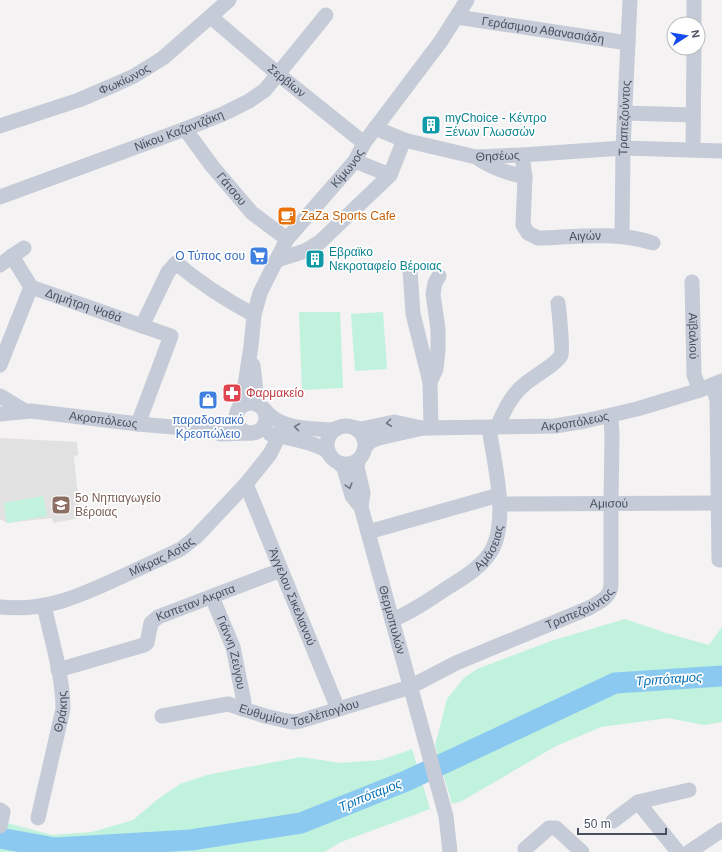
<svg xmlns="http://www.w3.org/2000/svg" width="722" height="852" viewBox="0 0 722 852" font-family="Helvetica,sans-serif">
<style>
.education{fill:#e2e1e1}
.green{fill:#c0f2dd}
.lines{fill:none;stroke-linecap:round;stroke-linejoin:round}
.river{stroke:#8cc9f0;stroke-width:21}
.minor{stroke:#c5cbd7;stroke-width:15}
.oneway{stroke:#6e7684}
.labels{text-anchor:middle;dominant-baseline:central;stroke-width:3.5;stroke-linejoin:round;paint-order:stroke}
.street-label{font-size:12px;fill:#495161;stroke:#fff}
.culture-label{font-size:12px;fill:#0d838f;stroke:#fff;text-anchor:start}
.food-label{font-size:12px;fill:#c56008;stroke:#fff;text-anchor:start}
.shop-label{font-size:12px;fill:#366cbe;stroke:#fff;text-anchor:end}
.health-label{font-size:12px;fill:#be3a42;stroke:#fff;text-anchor:start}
.education-label{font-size:12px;fill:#785e54;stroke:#fff;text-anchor:start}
.water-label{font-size:13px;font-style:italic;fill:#0771b6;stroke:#fff}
</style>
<rect width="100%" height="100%" fill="#f4f2f2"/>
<polygon class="education" points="0,438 77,442 78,455 74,456 80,518 53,523 52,518 7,523 0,519"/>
<g class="green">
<polygon points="299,312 340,312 343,388 302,390"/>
<polygon points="383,312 387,369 355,371 351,314"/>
<polygon points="43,496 47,516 7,523 4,503"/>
<polygon points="625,619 666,633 709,645 722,627 722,722 704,725 668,718 601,727 556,746 462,801 452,804 435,746 447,699 464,678 477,669 554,640"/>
<polygon points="412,749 430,809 341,842 324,852 0,852 0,821 52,835 92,832 133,820 158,799 180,784 207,775 301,757 340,763 381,760"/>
</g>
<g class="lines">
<polyline class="river" points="0,838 55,848 191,840 301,823 406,781 615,683 722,676"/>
<g class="minor">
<path id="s1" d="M 211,17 L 278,74 L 364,143"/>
<path id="s2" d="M 457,17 L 628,43"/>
<polyline points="694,24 694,0"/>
<polyline points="625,113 693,115"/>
<path id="s3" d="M 0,126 L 79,100 L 114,85 L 134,76 L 163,58 L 229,0"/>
<path id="s4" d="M 375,128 L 404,140 L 476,157 L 522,155 L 623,148 L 722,151"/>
<path id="s5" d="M 185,129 L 212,166 L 252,213 L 287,239"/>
<polyline points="693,150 694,48"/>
<path id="s6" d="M 522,155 L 525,177 L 523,225 L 528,233 L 538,238 C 575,237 617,231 653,243"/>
<path d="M 476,157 C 491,168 507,173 525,177"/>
<polyline points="355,161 390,175"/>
<path id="s7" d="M 0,197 L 185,129 L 223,114 L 249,101 L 265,90 L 326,15"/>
<path id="s8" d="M 622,236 L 623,148 L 630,0"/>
<path id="s9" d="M 12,256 L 31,287 L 171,336 L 138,424"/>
<polyline points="277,260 305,251 320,242 390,175 404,140"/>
<polyline points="0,265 12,256 24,248"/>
<polyline points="410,270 413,314 430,382"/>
<path id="s10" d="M 692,282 L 694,375 L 700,390"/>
<path d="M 142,326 L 168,272 L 176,263 C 200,283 226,300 254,315"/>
<polyline points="0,365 31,287"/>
<polyline points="253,365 257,400 260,406"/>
<polyline points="712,385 717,400 719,560"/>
<polyline points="0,396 25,411"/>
<circle cx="251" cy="418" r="15"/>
<path d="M 264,409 C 279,429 306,428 329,430 L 336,429"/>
<path id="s11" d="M 238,410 L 243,398 L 251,346 L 254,315 L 260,293 L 287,239 L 355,161 L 364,143 L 441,41 L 467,0"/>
<path id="s12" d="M 0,414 L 31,411 L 138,424 L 207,430 L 221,434 L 251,433"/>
<circle cx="346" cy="445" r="19"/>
<path d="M 497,427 C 504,411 511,395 525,384 C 534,376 557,364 561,355 C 563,351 559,311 558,303"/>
<polyline points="355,428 361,429 394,422 422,428"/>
<polyline points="431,428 430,382 436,369 438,350 438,329 433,294 435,283 439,276"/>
<path d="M 270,434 C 284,437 319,443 328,452"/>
<path id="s13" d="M 366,446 L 371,441 L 379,438 L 423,428 L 555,426 L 585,421 L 637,409 L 700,390 L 722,381"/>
<polyline points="358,461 357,467 363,493 361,507"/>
<path id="s14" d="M 340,464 L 344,468 L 352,496 L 361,507 L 446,816 L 450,852"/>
<path id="s15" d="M 246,484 L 338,709"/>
<path id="s16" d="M 500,504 L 719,503"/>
<polyline points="368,532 499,495"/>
<path id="s17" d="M 212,597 L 233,647 L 244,702 L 242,709"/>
<path id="s18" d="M 0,607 C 47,612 82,595 123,576 C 143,567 162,558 181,549 L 196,537 L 246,484 L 270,454 L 279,436"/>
<path id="s19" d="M 392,620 C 412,612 429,600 447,588 C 463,578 479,569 490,553 C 510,523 494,462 489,428"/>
<path id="s20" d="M 58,670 L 144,645 L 147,643 L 151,623 L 158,617 L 281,570"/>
<path id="s21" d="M 162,716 L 228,704 L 265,716 L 287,721 L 293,722 L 300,721 L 410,687 L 456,663 L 589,608 C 599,602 610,598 611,586 L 611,504 L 612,436 L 611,417"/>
<polyline points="638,802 678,852"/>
<polyline points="0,810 3,812 0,826"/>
<path id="s22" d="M 38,818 L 63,709 C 63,675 51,639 44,605"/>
<polyline points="613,821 638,802 689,790"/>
<polyline points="525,849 549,828 556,828 582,852"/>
<polyline points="689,852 722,830"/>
</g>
</g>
<defs><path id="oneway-chevron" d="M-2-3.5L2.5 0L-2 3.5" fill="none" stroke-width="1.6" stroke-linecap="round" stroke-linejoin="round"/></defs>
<g class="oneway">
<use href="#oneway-chevron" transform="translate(389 423) rotate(173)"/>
<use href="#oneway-chevron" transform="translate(297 427) rotate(-172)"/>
<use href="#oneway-chevron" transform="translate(349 486) rotate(74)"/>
</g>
<defs>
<g id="building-square" transform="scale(1)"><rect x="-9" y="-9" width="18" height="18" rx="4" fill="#0f9aa8" stroke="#fff"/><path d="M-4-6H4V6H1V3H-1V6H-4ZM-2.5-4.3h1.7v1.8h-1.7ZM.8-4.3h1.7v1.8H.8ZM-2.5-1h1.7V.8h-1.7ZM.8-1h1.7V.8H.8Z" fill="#fff"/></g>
<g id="cafe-square" transform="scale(1)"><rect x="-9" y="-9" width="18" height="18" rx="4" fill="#e8710a" stroke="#fff"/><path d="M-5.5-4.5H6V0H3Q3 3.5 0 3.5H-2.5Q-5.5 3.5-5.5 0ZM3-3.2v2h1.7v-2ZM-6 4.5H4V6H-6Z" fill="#fff"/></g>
<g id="supermarket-square" transform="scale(1)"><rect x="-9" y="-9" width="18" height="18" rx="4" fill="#3f7fe0" stroke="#fff"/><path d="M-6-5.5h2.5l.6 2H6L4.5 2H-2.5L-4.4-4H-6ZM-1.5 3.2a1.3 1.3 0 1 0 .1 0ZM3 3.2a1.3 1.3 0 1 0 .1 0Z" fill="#fff"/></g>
<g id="pharmacy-square" transform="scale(1)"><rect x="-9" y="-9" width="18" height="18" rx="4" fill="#e0444e" stroke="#fff"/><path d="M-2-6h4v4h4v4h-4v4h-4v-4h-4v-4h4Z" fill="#fff"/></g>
<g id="shop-square" transform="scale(1)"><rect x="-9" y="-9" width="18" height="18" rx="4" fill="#3f7fe0" stroke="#fff"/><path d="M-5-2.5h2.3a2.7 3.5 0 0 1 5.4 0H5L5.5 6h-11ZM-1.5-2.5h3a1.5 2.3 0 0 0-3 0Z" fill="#fff"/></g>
<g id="school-square" transform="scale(1)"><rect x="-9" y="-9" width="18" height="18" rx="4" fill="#8d6e63" stroke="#fff"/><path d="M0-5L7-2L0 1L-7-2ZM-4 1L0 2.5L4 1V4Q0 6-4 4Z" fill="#fff"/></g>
</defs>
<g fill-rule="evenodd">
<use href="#building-square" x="431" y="125"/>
<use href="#cafe-square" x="287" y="216"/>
<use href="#supermarket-square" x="259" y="256"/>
<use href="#building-square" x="315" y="259"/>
<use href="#pharmacy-square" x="232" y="393"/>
<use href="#shop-square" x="208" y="400"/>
<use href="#school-square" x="61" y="505"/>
</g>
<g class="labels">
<g class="street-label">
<text stroke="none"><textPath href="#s2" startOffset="87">Γεράσιμου Αθανασιάδη</textPath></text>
<text stroke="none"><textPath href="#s3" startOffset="133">Φωκίωνος</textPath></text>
<text stroke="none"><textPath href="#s1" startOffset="99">Σερβίων</textPath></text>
<text stroke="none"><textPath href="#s8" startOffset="118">Τραπεζούντος</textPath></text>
<text stroke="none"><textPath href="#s7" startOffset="191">Νίκου Καζαντζάκη</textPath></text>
<text stroke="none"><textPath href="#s4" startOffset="127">Θησέως</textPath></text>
<text stroke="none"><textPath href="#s11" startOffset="273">Κίμωνος</textPath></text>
<text stroke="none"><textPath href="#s5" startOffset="76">Γάτσου</textPath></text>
<text stroke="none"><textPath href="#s6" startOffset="138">Αιγών</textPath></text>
<text stroke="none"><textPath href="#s9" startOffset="92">Δημήτρη Ψαθά</textPath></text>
<text stroke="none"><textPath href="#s10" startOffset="54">Αϊβαλιού</textPath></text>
<text stroke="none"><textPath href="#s12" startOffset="104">Ακροπόλεως</textPath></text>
<text stroke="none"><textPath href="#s13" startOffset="213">Ακροπόλεως</textPath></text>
<text stroke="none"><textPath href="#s16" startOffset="109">Αμισού</textPath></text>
<text stroke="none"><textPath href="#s19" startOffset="124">Αμάσειας</textPath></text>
<text stroke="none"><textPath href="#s18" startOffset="172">Μίκρας Ασίας</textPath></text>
<text stroke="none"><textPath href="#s15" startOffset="122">Άγγελου Σικελιανού</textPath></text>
<text stroke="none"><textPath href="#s20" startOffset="163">Καπεταν Ακριτα</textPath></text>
<text stroke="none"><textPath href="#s21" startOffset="444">Τραπεζούντος</textPath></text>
<text stroke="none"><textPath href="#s14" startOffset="166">Θερμοπυλών</textPath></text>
<text stroke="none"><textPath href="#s17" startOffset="59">Γιάννη Ζεύγου</textPath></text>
<text stroke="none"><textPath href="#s21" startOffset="141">Ευθυμίου Τσελέπογλου</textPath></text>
<text stroke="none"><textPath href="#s22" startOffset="109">Θράκης</textPath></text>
</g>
<g class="culture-label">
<text x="445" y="118">myChoice - Κέντρο<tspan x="445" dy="14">Ξένων Γλωσσών</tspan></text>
<text x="329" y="252">Εβραϊκο<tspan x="329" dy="14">Νεκροταφείο Βέροιας</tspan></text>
</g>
<g class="food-label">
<text x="301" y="216">ZaZa Sports Cafe</text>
</g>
<g class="shop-label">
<text x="245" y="256">Ο Τύπος σου</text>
<text x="208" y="420" text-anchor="middle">παραδοσιακό<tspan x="208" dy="14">Κρεοπώλειο</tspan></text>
</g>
<g class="health-label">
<text x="246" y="393">Φαρμακείο</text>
</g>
<g class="education-label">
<text x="75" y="498">5ο Νηπιαγωγείο<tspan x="75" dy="14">Βέροιας</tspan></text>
</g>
<g class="water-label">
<text transform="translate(669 679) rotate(-4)">Τριπόταμος</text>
<text transform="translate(370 795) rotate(-22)">Τριπόταμος</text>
</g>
</g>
<g transform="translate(686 36) rotate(78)"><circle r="19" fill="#ffffff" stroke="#b6b9c0"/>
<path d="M0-3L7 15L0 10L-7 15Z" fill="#134aed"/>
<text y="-6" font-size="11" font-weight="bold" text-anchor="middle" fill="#495161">N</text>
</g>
<path d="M578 828v6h88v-6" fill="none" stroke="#495161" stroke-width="2"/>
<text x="584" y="828" font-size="12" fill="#495161" stroke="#ffffff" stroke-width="3" paint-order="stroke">50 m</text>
</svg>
